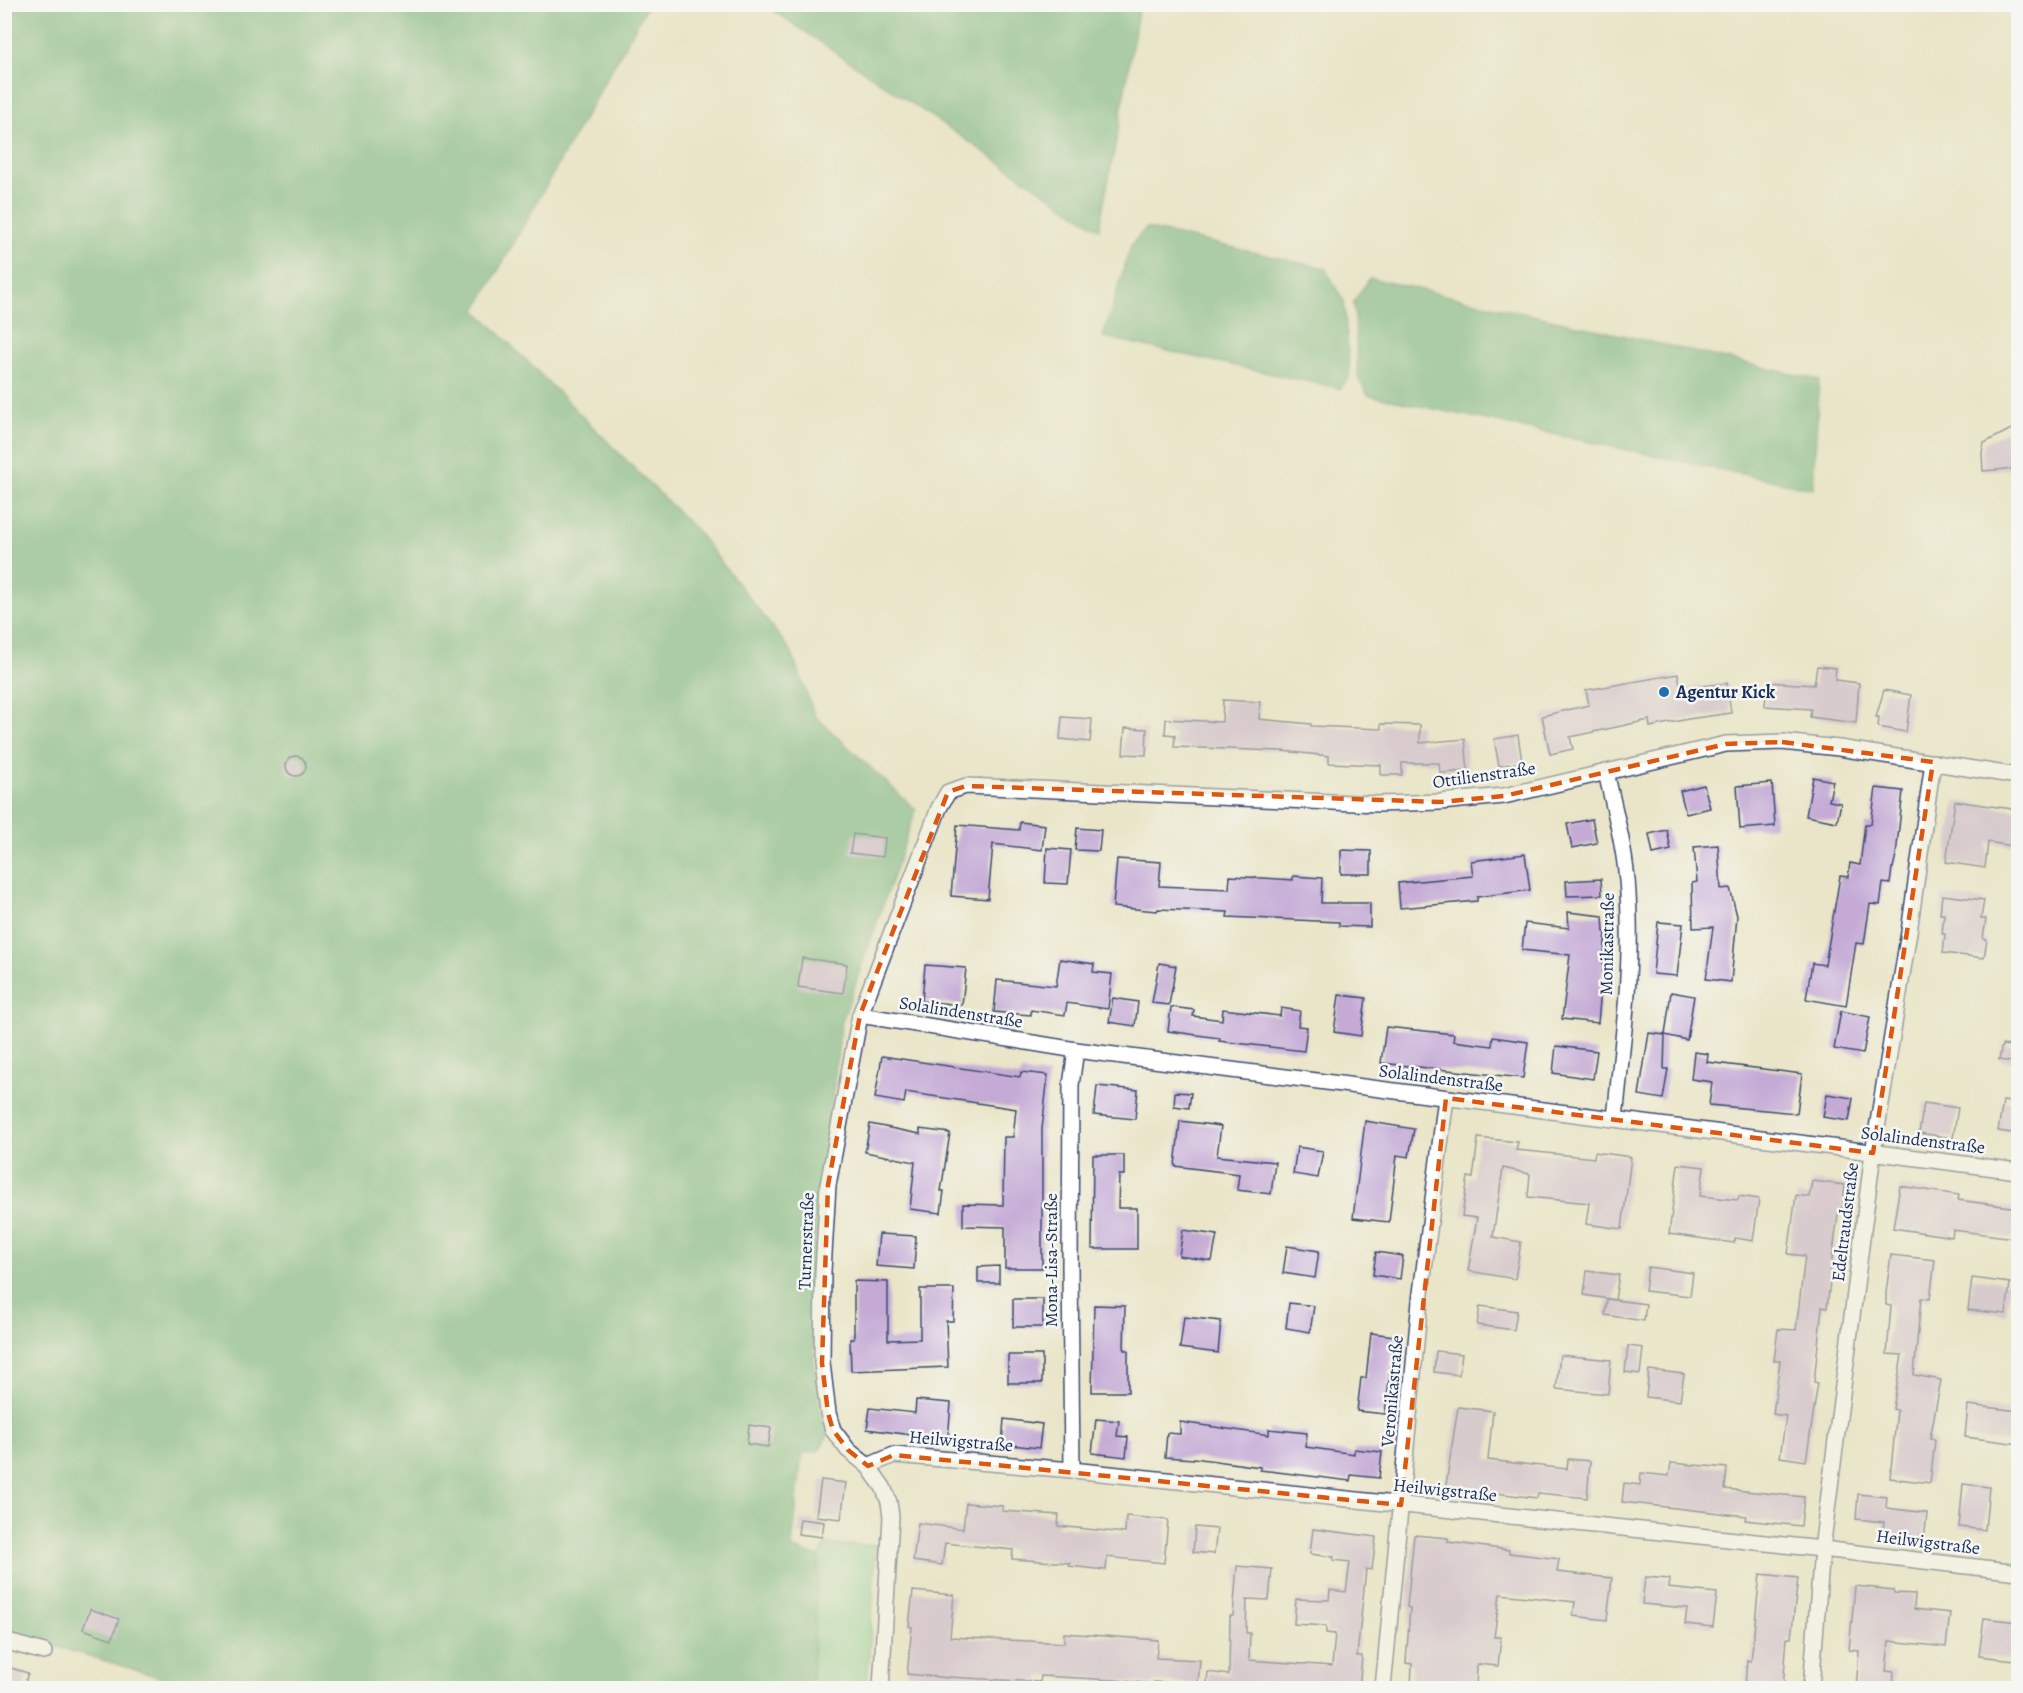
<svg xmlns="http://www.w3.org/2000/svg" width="2023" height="1693" viewBox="0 0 2023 1693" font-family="Alegreya,serif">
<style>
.green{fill:#77ca8c;stroke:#497c75;stroke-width:1.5}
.forest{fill:#61ae78;stroke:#3e6e6b;stroke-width:1.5}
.building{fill:#c4aad5}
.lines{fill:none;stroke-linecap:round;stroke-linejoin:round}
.minor-casing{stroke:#3a4a6e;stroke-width:18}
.minor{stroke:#fff;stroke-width:15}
.marked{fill:none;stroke:#de5710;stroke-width:4.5;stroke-dasharray:12 8;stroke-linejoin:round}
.poi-dot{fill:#1f6fb2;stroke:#f6f6f2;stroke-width:2}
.labels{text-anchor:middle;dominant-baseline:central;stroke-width:5;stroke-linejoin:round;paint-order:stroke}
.poi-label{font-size:18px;font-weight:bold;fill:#1b2f5e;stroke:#f6f6f2;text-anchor:start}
.street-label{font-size:18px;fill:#1b2f5e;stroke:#f6f6f2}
</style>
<rect width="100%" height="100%" fill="#f6f6f2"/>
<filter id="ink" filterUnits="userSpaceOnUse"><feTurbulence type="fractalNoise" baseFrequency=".0167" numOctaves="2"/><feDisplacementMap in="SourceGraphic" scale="12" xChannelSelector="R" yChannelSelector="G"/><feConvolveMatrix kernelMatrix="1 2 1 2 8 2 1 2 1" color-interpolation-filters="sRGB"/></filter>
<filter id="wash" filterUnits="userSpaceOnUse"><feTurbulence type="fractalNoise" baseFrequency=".008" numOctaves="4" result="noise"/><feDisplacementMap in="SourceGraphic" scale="24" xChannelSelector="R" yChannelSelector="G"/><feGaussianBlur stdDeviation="1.35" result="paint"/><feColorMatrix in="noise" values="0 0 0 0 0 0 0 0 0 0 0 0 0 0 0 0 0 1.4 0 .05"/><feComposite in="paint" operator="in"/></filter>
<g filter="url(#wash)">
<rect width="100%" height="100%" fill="#eae5c8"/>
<polygon class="green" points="825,1545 876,1545 867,1688 811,1688 819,1557"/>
<g class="forest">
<polygon points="4,5 648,5 476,310 696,530 791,651 815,716 916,810 841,1025 815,1243 814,1361 821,1414 829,1434 819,1450 802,1454 792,1548 819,1557 811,1688 192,1688 123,1666 5,1632"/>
<polygon points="765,5 1139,5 1119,126 1099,229"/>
<polygon points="1146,228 1325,268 1344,301 1350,375 1341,389 1103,337 1131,245"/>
<polygon points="1370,278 1819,380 1813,489 1368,395 1358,378 1354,301"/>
</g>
<g id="blocks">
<g class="building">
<polygon points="2019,425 2019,468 1983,471 1982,453 1984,443"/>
<polygon points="1817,666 1836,668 1835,680 1859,683 1856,723 1810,717 1811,709 1765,706 1767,682 1814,685"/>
<polygon points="1678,674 1681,689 1727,683 1731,713 1688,719 1650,727 1649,720 1570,737 1573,749 1550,754 1542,716 1589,705 1586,690"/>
<polygon points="1884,690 1911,695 1906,732 1878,727 1879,717 1876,717"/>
<polygon points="1223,700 1260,702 1259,719 1311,724 1311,726 1381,729 1381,724 1420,725 1420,743 1465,739 1468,771 1440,773 1439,763 1402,763 1402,775 1381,775 1381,765 1329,763 1329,756 1282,751 1174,747 1175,735 1165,734 1166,719 1222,722"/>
<polygon points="1062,717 1092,719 1090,742 1060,739"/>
<polygon points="1125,728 1147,729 1146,755 1123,754"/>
<polygon points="1518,735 1522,762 1499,766 1494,739"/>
<circle cx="296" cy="766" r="10"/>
<polygon points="1813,777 1833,781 1829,801 1841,803 1837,822 1806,816"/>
<polygon points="1772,783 1775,826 1740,829 1737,786"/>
<polygon points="1704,785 1710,808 1686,814 1680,791"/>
<polygon points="1876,788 1903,791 1896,855 1893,868 1892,868 1890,884 1883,883 1880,905 1870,904 1864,944 1856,943 1846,1006 1806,999 1812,963 1825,965 1840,876 1848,877 1850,863 1860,865 1865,824 1871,824"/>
<polygon points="1955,801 2019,810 2019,847 1988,842 1985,868 1946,862"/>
<polygon points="1592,819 1597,843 1572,848 1567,824"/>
<polygon points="1020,822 1045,825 1042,850 993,844 988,899 951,896 957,825 1019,830"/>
<polygon points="1077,828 1101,830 1099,851 1075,850"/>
<polygon points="1667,830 1671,850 1653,854 1649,834"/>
<polygon points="853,834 885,838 883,857 850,853"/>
<polygon points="1718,845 1721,889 1730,888 1737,916 1731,982 1706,979 1713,927 1693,928 1692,883 1697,882 1694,847"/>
<polygon points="1047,848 1071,850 1068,884 1045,883"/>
<polygon points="1341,850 1371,851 1371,874 1341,874"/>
<polygon points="1525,854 1530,890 1477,897 1477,901 1400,908 1398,883 1473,876 1471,861"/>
<polygon points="1117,859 1161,862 1159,886 1229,889 1230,876 1293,880 1293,876 1322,878 1321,903 1370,903 1370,927 1339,926 1339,922 1227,917 1228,912 1158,909 1157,911 1113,907"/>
<polygon points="1601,879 1602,895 1567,896 1566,881"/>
<polygon points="1942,895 1984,900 1981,919 1986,919 1983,939 1987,940 1984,958 1943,953 1945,934 1942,934 1944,914 1940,914"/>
<polygon points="1568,912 1603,916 1604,932 1606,932 1598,1023 1562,1019 1570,955 1522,950 1525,923 1569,928"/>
<polygon points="1658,922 1683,924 1677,976 1653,974"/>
<polygon points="802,958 847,964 843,993 798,987"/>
<polygon points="1060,959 1094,964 1093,972 1112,974 1108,1009 1067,1003 1065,1015 1031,1010 1031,1015 994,1012 997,980 1056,986"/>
<polygon points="1159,963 1176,966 1169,1005 1152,1003"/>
<polygon points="925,965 966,968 962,1005 922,1001"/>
<polygon points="1671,992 1694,996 1687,1040 1665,1035"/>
<polygon points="1339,995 1366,998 1361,1036 1334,1032"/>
<polygon points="1113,998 1138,1002 1135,1026 1109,1022"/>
<polygon points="1171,1007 1194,1010 1193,1016 1222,1020 1223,1009 1280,1016 1281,1008 1300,1011 1298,1026 1307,1027 1304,1051 1219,1041 1220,1038 1168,1031"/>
<polygon points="1841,1011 1870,1017 1863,1054 1834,1049"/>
<polygon points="1386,1027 1454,1034 1453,1041 1492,1046 1493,1037 1528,1042 1523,1078 1381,1063"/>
<polygon points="1649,1033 1665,1035 1664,1069 1668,1069 1663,1099 1639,1095"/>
<polygon points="2002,1045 2019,1047 2019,1063 1999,1060"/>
<polygon points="1556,1046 1597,1051 1593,1079 1553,1073"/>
<polygon points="1694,1052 1708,1054 1707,1062 1802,1074 1797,1113 1709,1105 1712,1082 1691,1079"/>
<polygon points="882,1056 1020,1077 1021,1072 1048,1075 1042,1129 1042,1268 1005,1268 1005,1227 963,1226 963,1204 1003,1205 1004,1137 1013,1137 1016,1109 906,1092 904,1103 875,1098"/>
<polygon points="1097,1086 1138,1090 1135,1119 1094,1115"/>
<polygon points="1175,1092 1191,1093 1189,1108 1174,1106"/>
<polygon points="1827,1094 1853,1098 1849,1121 1823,1117"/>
<polygon points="2003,1101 2019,1103 2019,1134 1998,1131"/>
<polygon points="1924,1103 1958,1108 1953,1138 1919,1133"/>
<polygon points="1180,1121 1221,1126 1217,1156 1275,1162 1271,1194 1237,1190 1239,1174 1175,1166"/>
<polygon points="1365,1121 1414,1129 1409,1157 1397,1155 1389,1222 1353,1218"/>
<polygon points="870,1124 920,1134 920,1129 950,1133 941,1191 944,1191 941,1213 910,1209 915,1162 865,1152"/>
<polygon points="1478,1138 1518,1142 1516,1150 1594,1158 1595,1152 1631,1157 1622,1229 1586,1224 1589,1203 1528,1197 1530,1174 1503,1168 1493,1237 1521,1242 1515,1279 1468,1271 1477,1218 1462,1216 1468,1177 1473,1178"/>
<polygon points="1297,1147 1323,1151 1318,1178 1293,1174"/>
<polygon points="1093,1155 1124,1155 1124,1175 1119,1175 1118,1208 1137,1208 1137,1249 1092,1249"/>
<polygon points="1678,1164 1704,1167 1700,1196 1738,1200 1739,1196 1759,1199 1753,1241 1735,1238 1734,1243 1669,1234"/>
<polygon points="1812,1181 1845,1185 1842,1208 1839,1208 1829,1281 1830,1281 1827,1308 1822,1307 1814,1382 1818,1383 1806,1461 1780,1457 1786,1416 1773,1414 1780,1361 1774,1361 1778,1329 1796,1330 1805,1256 1788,1254 1796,1195 1809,1197"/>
<polygon points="1900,1186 1959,1195 1958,1200 2018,1208 2014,1238 1953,1230 1952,1237 1893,1228"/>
<polygon points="1183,1230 1217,1235 1212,1261 1179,1256"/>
<polygon points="879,1234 916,1236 914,1269 876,1266"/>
<polygon points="1287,1246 1319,1251 1315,1278 1283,1273"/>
<polygon points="1376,1252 1403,1256 1400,1279 1373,1275"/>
<polygon points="1891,1255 1935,1260 1930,1299 1921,1298 1914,1375 1941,1380 1930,1439 1935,1440 1930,1483 1890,1478 1897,1410 1893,1409 1902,1355 1887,1354 1891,1306 1886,1305 1886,1293"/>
<polygon points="999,1266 999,1283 978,1283 978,1267"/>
<polygon points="1648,1267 1693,1273 1690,1296 1645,1291"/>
<polygon points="1587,1271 1619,1275 1615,1300 1584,1295"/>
<polygon points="1972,1278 2010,1283 2006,1314 1968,1310"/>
<polygon points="854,1281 888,1282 888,1340 920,1339 920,1289 954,1289 953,1321 946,1321 948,1367 851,1371 850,1339 854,1339"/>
<rect x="1013" y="1299" width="30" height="28"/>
<polygon points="1607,1299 1646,1304 1644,1321 1605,1315"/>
<polygon points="1289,1303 1314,1306 1310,1332 1286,1328"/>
<polygon points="1094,1305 1125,1306 1124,1350 1128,1350 1128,1392 1092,1392"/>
<polygon points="1480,1306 1517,1311 1514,1330 1477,1325"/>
<polygon points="1184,1317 1221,1321 1218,1353 1180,1348"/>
<polygon points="1371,1333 1394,1336 1385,1414 1357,1411 1361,1378 1366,1378"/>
<polygon points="1628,1346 1643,1348 1640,1374 1625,1372"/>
<polygon points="1436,1351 1462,1354 1459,1375 1434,1372"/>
<rect x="1008" y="1355" width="34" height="28"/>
<polygon points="1560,1355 1611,1360 1608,1394 1556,1389"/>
<polygon points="1649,1370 1684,1374 1680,1401 1646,1397"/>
<polygon points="916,1400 951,1403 948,1440 912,1437 912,1435 867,1429 870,1408 915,1413"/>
<polygon points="1968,1405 2019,1411 2019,1444 1965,1437"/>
<polygon points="1458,1407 1493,1411 1488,1460 1567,1469 1568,1459 1590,1461 1587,1498 1538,1493 1537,1498 1478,1491 1478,1494 1445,1491"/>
<polygon points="1004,1419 1042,1424 1039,1448 1002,1444"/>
<polygon points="1096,1419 1119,1421 1117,1436 1128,1437 1126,1457 1092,1453"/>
<polygon points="1180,1422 1269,1435 1269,1429 1307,1433 1306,1447 1354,1454 1354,1449 1382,1452 1379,1478 1351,1475 1350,1481 1260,1470 1260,1467 1194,1458 1194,1459 1165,1457 1167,1433 1180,1434"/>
<polygon points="749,1425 771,1428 768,1447 747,1444"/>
<polygon points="1671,1463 1727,1468 1725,1489 1804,1497 1801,1526 1745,1520 1746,1516 1622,1502 1624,1483 1640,1485 1641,1473 1669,1476"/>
<polygon points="821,1480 846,1483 841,1519 816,1516"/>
<polygon points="1963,1484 1989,1487 1985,1530 1959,1527"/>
<polygon points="1858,1494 1887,1497 1886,1508 1927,1513 1924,1542 1882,1537 1884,1522 1856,1519"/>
<polygon points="966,1503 1003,1506 1002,1511 1059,1515 1058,1526 1125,1533 1126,1516 1168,1520 1164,1563 1107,1557 1106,1570 1069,1566 1070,1563 1012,1559 1013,1550 945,1543 942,1565 913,1561 918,1523 963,1529"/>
<polygon points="800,1519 824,1522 822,1537 798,1534"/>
<polygon points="1195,1527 1217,1529 1214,1554 1193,1552"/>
<polygon points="1313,1529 1376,1537 1372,1570 1366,1569 1357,1656 1362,1656 1359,1689 1206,1689 1208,1672 1229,1675 1230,1616 1233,1616 1237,1566 1272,1569 1269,1600 1247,1599 1246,1633 1250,1633 1249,1660 1332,1666 1335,1634 1326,1633 1326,1626 1294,1624 1296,1599 1329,1600 1330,1590 1346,1592 1350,1562 1333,1560 1334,1557 1310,1554"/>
<polygon points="1414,1535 1448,1538 1448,1542 1509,1550 1509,1553 1559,1559 1557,1572 1612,1578 1607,1620 1573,1616 1575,1602 1500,1594 1494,1637 1501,1637 1498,1666 1477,1664 1476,1689 1411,1689 1412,1664 1406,1663 1410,1608 1407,1607"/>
<polygon points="1760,1574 1798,1578 1791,1638 1787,1638 1783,1688 1745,1685 1747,1660 1751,1661"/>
<polygon points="1645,1577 1669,1579 1668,1588 1717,1593 1713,1627 1685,1624 1687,1608 1642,1604"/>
<polygon points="1855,1586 1894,1590 1894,1593 1915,1594 1914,1609 1950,1613 1946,1647 1889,1641 1886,1671 1894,1672 1893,1689 1856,1689 1859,1651 1849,1650"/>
<polygon points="913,1591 954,1595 950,1637 1064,1643 1064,1633 1158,1640 1156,1658 1200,1660 1198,1684 1154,1682 1154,1684 1115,1680 1041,1676 1040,1682 948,1677 948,1678 907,1674 912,1627 909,1626"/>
<polygon points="90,1609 119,1619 112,1639 83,1629"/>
<polygon points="1984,1618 2019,1622 2015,1660 1979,1656"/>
<polygon points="4,1666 28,1673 23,1689 4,1689"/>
</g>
</g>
</g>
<g filter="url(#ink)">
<use href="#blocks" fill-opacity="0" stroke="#3a4a6e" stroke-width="1.5"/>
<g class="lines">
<g class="minor-casing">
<g id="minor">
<path d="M 1606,772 C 1615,812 1626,852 1628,894 C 1633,969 1622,1045 1615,1119"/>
<polyline points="860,1015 1076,1050 2018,1171"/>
<polyline points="868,1466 894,1455 1072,1470 1822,1549 2018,1572"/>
<polyline points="1072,1470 1070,1266 1071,1085 1076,1050"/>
<polyline points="4,1641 44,1652"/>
<polyline points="881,1688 891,1517 889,1502 883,1487 868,1466 848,1450 833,1430 828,1413 822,1363 823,1271 828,1185 860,1015 939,808 948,792 966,786 1378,804 1440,802 1504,796 1726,744 1782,742 1839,748 2018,776"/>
<polyline points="1383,1688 1420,1301 1446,1098"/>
<polyline points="1811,1688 1822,1549 1873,1153 1909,932 1933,762"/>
</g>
</g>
<use href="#minor" class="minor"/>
</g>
</g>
<path d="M0 0H2023V1693H0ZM 1782,742 L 1933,762 L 1873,1153 L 1446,1098 L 1401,1505 L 894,1455 L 868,1466 L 848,1450 L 833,1430 L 828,1413 L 822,1363 L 828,1185 L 860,1015 L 948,792 L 966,786 L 1440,802 L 1504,796 L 1726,744 Z" fill="#eae5c8" fill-opacity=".55" fill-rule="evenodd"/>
<path class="marked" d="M 1782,742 L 1933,762 L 1873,1153 L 1446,1098 L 1401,1505 L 894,1455 L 868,1466 L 848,1450 L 833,1430 L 828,1413 L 822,1363 L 828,1185 L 860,1015 L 948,792 L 966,786 L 1440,802 L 1504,796 L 1726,744 Z"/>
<circle class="poi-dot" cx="1664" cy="692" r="6"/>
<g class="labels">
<g class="poi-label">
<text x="1676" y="692">Agentur Kick</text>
</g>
<g class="street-label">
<text transform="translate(1484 775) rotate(-8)">Ottilienstraße</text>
<text transform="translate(1607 944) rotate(-89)">Monikastraße</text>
<text transform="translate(961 1012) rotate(9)">Solalindenstraße</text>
<text transform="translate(1441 1078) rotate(7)">Solalindenstraße</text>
<text transform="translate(1923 1140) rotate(7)">Solalindenstraße</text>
<text transform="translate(1845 1222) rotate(-83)">Edeltraudstraße</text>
<text transform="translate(806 1241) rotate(-88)">Turnerstraße</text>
<text transform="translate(1051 1260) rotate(-90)">Mona-Lisa-Straße</text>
<text transform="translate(1392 1391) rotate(-85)">Veronikastraße</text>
<text transform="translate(961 1441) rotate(5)">Heilwigstraße</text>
<text transform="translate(1445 1490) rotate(6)">Heilwigstraße</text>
<text transform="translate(1928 1542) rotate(7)">Heilwigstraße</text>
</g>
</g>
<rect width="2023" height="1693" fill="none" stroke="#f6f6f2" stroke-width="24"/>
</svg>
